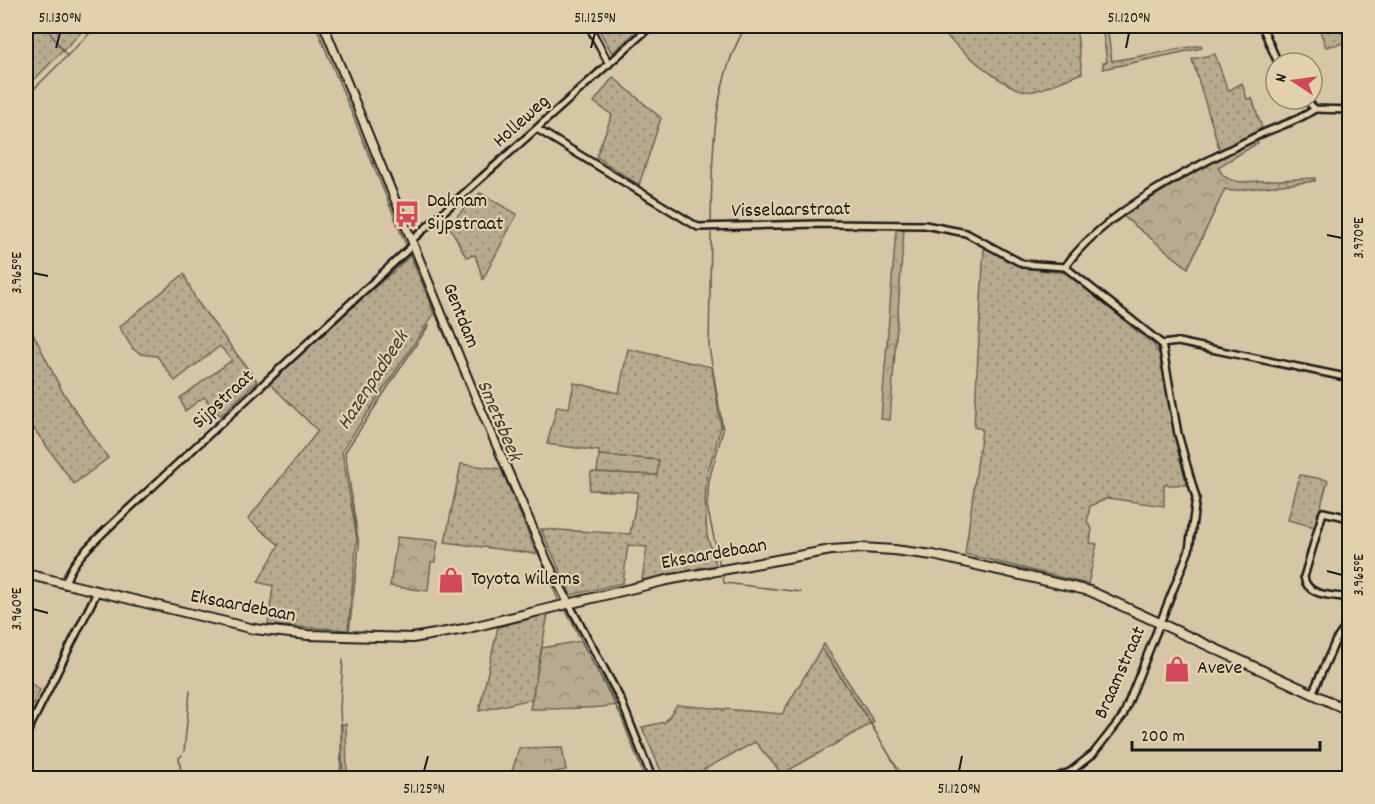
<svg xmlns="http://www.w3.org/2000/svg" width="1375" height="804" viewBox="0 0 1375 804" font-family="Dekko,sans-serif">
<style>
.grass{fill:url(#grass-dots);stroke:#6a6355;stroke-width:1.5}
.forest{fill:url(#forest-crowns);stroke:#6a6355;stroke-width:1.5}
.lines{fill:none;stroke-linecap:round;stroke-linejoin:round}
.stream{stroke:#5f5a4e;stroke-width:1.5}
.minor-casing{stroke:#1c1c1c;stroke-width:10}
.tertiary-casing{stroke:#1c1c1c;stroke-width:11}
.secondary-casing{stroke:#1c1c1c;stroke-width:12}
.minor{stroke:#e3d1ae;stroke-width:5}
.tertiary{stroke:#e3d1ae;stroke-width:7}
.secondary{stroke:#e3d1ae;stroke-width:8}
.ticks{fill:none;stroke:#1c1c1c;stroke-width:2}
.labels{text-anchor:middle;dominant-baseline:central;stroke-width:4.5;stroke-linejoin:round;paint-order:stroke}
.street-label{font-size:20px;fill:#1c1c1c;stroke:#e3d1ae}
.poi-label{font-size:20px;fill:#1c1c1c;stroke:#e3d1ae;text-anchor:start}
.water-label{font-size:21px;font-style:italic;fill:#434039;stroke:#e3d1ae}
.neatline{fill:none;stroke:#1c1c1c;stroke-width:2}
.ticks-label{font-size:15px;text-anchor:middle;fill:#1c1c1c}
</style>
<defs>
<pattern id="grass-dots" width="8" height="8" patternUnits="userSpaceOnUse" patternTransform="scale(1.5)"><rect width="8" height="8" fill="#b8aa8e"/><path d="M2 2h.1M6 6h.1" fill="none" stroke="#958a73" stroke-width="1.8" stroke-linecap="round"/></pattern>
<pattern id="forest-crowns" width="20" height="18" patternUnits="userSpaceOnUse" patternTransform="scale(1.5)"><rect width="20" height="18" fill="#b8aa8e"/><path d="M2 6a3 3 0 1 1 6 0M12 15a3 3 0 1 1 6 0" fill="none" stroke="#958a73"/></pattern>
</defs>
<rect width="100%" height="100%" fill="#d7c6a5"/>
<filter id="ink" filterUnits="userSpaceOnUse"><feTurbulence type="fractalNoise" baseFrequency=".0167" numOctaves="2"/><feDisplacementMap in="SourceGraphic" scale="12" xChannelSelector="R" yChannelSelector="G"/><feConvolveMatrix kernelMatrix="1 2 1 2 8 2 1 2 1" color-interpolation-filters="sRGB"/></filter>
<g filter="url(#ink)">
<g class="grass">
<polygon points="26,26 87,26 26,88"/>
<polygon points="597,26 643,26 612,53"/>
<path d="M 935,26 L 1076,26 L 1082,73 C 1066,79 1050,87 1034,91 C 1008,97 954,42 935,26 Z"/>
<polygon points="1318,26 1349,26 1349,42 1326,47"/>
<polygon points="1215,54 1228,91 1242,83 1247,99 1252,98 1262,128 1220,151 1192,59"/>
<polygon points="613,77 661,118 639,185 596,157 612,115 594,102"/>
<polygon points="480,193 517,214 483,279 475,255 466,257 450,227 459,220 457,216"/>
<polygon points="984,247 1024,268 1066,273 1154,345 1160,356 1177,448 1187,485 1164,485 1164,506 1107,498 1090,506 1087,522 1092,529 1090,543 1097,544 1088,584 965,554 982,429 974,427"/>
<polygon points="412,254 434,314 342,451 357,539 348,630 268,625 273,586 258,582 279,545 248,519 318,431 269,383"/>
<polygon points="184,274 196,300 257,381 220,416 204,397 185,411 180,398 232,360 220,346 175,381 157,356 141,354 133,349 119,327"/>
<polygon points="26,319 62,391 108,458 74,484 26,418"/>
<polygon points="628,349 712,367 721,427 707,476 705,501 707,535 716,565 642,580 647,547 628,545 623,583 571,595 541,529 630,534 638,492 589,490 591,472 656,475 659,460 599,455 599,451 547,444 557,406 569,408 574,383 619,393"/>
<polygon points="461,464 501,469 537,554 445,542"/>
<polygon points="1300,475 1328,480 1315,527 1288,520"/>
<polygon points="548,614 532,699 479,711 498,627"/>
<polygon points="824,644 874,722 782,774 755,742 688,778 664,778 642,727 665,722 677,705 782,714"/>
<polygon points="26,680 40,690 26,719"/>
</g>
<g class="forest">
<polygon points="1102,26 1107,26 1112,61 1201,45 1202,48 1103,69 1103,63 1107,62"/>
<path d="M 1257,138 L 1258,143 L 1218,167 C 1223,178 1229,180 1241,182 L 1315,178 L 1315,181 L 1232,191 L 1225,189 L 1188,268 L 1123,216 L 1187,176 Z"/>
<polygon points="904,229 890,420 881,419 896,230"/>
<polygon points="599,455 659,460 657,475 597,472"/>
<polygon points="397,537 438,541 435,562 431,562 428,591 390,586"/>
<path d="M 581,641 L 617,705 C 588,710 559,708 530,709 L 542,648 Z"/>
<polygon points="342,724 346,724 347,778 340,778"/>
<polygon points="562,747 566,770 526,778 510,778 519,748"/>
</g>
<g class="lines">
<g class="stream">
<polyline points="45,26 67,56"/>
<polyline points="316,26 406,245"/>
<polyline points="26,97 97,26"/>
<path d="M 711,226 C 712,158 711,85 746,26"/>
<polyline points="711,233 709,347 723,430 709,480 707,506 720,566"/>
<polyline points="410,255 558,599"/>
<polyline points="723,576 724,583 801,592"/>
<polyline points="566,611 621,716 645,778"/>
<polyline points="349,632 359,546 345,452 429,325"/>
<polyline points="823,650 868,719 903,778"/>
<polyline points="184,752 190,691"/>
<polyline points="182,778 179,758 182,755"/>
<polyline points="343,778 340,707 343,660"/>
</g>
<g class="minor-casing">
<g id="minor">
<polyline points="589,26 609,64"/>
<polyline points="1262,26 1278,63"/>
<polyline points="1305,99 1315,109 1350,110"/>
<polyline points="537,129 698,227 818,224 925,225 966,233 1023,264 1065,267 1162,344 1178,434 1196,498 1189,550 1123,716 1093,754 1070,772 1055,778"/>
<polyline points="412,240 651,26"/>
<path d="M 1065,267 C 1104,211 1197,165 1257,136 C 1279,125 1293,124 1315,109"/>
<polyline points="1162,344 1178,342 1350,378"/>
<path d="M 1350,518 L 1323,512 L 1304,577 C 1307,597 1333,595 1350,598"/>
<path d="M 65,585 C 70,562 91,545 107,529 L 413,245"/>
<polyline points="568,602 621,700 652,778"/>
<polyline points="1312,694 1336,640 1350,621"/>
<polyline points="26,735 97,592"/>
</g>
</g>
<g class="tertiary-casing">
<polyline id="tertiary" points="324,26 476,398 547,561 568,602"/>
</g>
<g class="secondary-casing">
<polyline id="secondary" points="26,574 254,629 308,635 412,638 464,629 667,580 831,550 862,548 894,550 933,555 1090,591 1350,711"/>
</g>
<use href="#minor" class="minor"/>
<use href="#tertiary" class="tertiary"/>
<use href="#secondary" class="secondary"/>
</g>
</g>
<path class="ticks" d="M 56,48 L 60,33M 591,48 L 595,33M 1126,48 L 1129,33M 1327,235 L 1342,238M 33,273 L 48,276M 1327,571 L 1342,575M 33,609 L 48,613M 424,771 L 428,756M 959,771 L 962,756"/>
<defs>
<g id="bus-bare" transform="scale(2.07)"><path d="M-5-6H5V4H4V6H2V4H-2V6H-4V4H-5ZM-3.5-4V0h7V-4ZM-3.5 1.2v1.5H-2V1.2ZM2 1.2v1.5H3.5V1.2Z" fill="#d1495b" stroke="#e3d1ae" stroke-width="2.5" paint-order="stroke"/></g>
<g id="shop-bare" transform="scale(2.07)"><path d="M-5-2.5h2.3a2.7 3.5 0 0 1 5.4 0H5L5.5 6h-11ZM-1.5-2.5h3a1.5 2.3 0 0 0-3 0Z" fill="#d1495b" stroke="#e3d1ae" stroke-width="2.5" paint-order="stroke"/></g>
</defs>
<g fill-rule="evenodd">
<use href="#bus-bare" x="407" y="214"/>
<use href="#shop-bare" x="451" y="580"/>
<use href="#shop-bare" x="1177" y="669"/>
</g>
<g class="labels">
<g class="street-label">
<text transform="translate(522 122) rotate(-42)">Holleweg</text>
<text transform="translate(791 211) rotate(-1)">Visselaarstraat</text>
<text transform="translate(460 316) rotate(68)">Gentdam</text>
<text transform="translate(224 400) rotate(-43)">Sijpstraat</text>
<text transform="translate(714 555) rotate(-10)">Eksaardebaan</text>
<text transform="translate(243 607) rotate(11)">Eksaardebaan</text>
<text transform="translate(1121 673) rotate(-66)">Braamstraat</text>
</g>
<g class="poi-label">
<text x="427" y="202">Daknam<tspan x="427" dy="23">Sijpstraat</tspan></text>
<text x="471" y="580">Toyota Willems</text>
<text x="1197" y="669">Aveve</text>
</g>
<g class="water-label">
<text transform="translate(374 381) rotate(-57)">Hazenpadbeek</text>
<text transform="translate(498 421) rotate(67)">Smetsbeek</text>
</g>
</g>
<rect width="1375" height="804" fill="none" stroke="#e3d1ae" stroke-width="66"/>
<g transform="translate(1294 81) rotate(283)"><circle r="28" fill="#e3d1ae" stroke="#938974" stroke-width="1.5"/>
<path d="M0-4.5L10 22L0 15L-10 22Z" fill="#d1495b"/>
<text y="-9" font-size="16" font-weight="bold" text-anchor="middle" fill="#1c1c1c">N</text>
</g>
<path d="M1132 741v9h188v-9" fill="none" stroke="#1c1c1c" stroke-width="3"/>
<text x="1141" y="741" font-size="18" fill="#1c1c1c" stroke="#e3d1ae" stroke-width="4.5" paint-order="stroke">200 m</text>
<rect x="33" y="33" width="1309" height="738" class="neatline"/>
<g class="ticks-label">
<text x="60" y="22">51.130°N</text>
<text x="595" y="22">51.125°N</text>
<text x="1129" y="22">51.120°N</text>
<text transform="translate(1358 238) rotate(-90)" y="5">3.970°E</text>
<text transform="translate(16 273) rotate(-90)" y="5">3.965°E</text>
<text transform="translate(1358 575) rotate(-90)" y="5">3.965°E</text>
<text transform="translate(16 609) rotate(-90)" y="5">3.960°E</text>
<text x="424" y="793">51.125°N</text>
<text x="959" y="793">51.120°N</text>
</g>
</svg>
